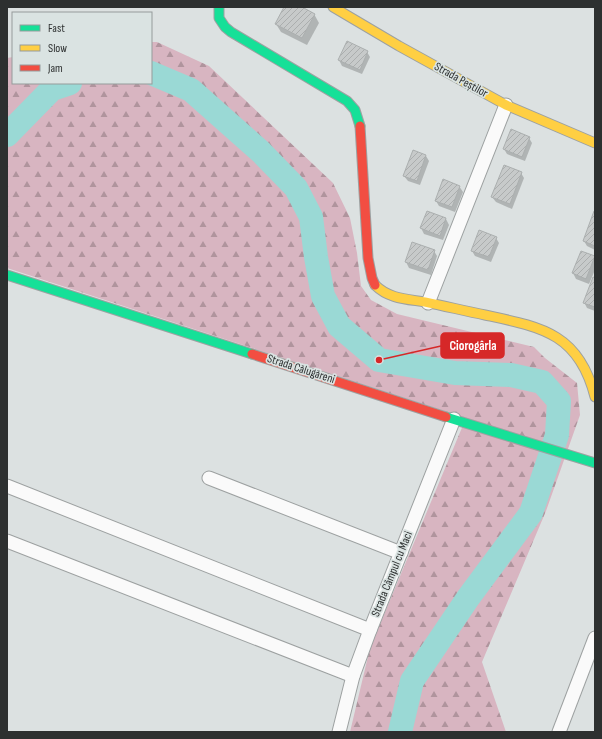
<svg xmlns="http://www.w3.org/2000/svg" width="602" height="739" viewBox="0 0 602 739" font-family="'Sofia Sans Condensed',sans-serif">
<style>
.forest{fill:url(#forest-firs)}
.shadow{fill:#0003}
.lines{fill:none;stroke-linecap:round;stroke-linejoin:round}
.river{stroke:#9ad9d5;stroke-width:24}
.building{fill:url(#building-hatch);stroke:#abafaf}
.street-casing{stroke:#9da1a1;stroke-width:15}
.fast-casing{stroke:#9da1a1;stroke-width:11}
.slow-casing{stroke:#9da1a1;stroke-width:11}
.jam-casing{stroke:#9da1a1;stroke-width:11}
.street{stroke:#fafafa;stroke-width:13}
.fast{stroke:#16e098;stroke-width:9}
.slow{stroke:#ffcf43;stroke-width:9}
.jam{stroke:#f24e42;stroke-width:9}
.labels{text-anchor:middle;dominant-baseline:central;stroke-width:3.5;stroke-linejoin:round;paint-order:stroke}
.street-label{font-size:12px;fill:#2d3030;stroke:#dae3e2}
.leader{fill:none;stroke:#d62828;stroke-width:1.5}
.callout-dot{fill:#d62828;stroke:#dae3e2;stroke-width:1.5}
.callout{fill:#d62828;stroke:#d62828;stroke-width:1.5}
.callout-label{font-size:13px;text-anchor:middle;font-weight:bold;fill:#fff}
</style>
<defs>
<pattern id="forest-firs" width="22" height="20" patternUnits="userSpaceOnUse"><rect width="22" height="20" fill="#d8b5c1"/><path d="M5 1l3.5 6h-7zM16 11l3.5 6h-7z" fill="#b0949d"/></pattern>
<pattern id="building-hatch" width="6" height="6" patternUnits="userSpaceOnUse"><rect width="6" height="6" fill="#c7caca"/><path d="M-1 1l2-2M0 6l6-6M5 7l2-2" fill="none" stroke="#abaeae"/></pattern>
</defs>
<rect width="100%" height="100%" fill="#dce1e1"/>
<polygon class="forest" points="151,42 157,42 209,66 333,183 350,218 357,253 361,286 371,300 397,314 534,347 545,358 577,383 580,415 546,511 482,662 506,732 350,732 370,648 466,418 7,268 7,58 13,57 13,83 151,83"/>
<g class="shadow">
<polygon points="285,7 300,7 314,14 319,23 307,45 281,32 276,24"/>
<polygon points="367,52 370,57 362,74 342,66 339,60"/>
<polygon points="529,138 532,143 525,161 507,154 504,149"/>
<polygon points="426,156 429,161 420,185 408,181 404,176"/>
<polygon points="521,173 524,178 512,209 496,202 492,197"/>
<polygon points="459,186 463,192 455,212 439,206 436,201"/>
<polygon points="595,212 595,250 587,246 584,241"/>
<polygon points="446,219 449,225 443,240 424,234 421,228"/>
<polygon points="496,238 499,243 491,262 475,256 472,251"/>
<polygon points="434,251 437,256 431,275 409,268 406,262"/>
<polygon points="582,252 595,257 595,270 589,284 576,279 573,273"/>
<polygon points="595,279 595,311 587,308 584,302"/>
</g>
<g class="lines">
<g class="river">
<polyline points="151,73 191,90 261,152 296,188 311,217 316,257 323,296 339,326 379,360 455,373 511,375 542,382 559,401 557,435 531,513 468,598 412,681 400,732"/>
<polyline points="7,135 52,89 70,83"/>
</g>
</g>
<g class="building">
<polygon points="284,7 302,7 315,14 302,38 275,24"/>
<polygon points="347,41 368,51 360,70 338,60"/>
<polygon points="511,129 530,137 522,157 503,149"/>
<polygon points="413,150 426,155 417,181 403,176"/>
<polygon points="504,165 522,172 510,204 491,197"/>
<polygon points="443,179 460,186 452,207 435,201"/>
<polygon points="427,211 446,218 440,236 420,228"/>
<polygon points="594,211 595,211 595,246 583,241"/>
<polygon points="479,230 497,237 489,257 471,251"/>
<polygon points="412,242 435,250 428,270 405,262"/>
<polygon points="581,251 595,256 586,279 572,273"/>
<polygon points="593,277 595,278 595,307 583,303"/>
</g>
<g class="lines">
<g class="street-casing">
<g id="street">
<polyline points="428,303 506,105"/>
<polyline points="209,478 401,553"/>
<polyline points="7,486 370,630"/>
<polyline points="7,541 353,676"/>
<polyline points="339,732 353,676 370,630 454,419"/>
<polyline points="559,732 595,638"/>
</g>
</g>
<g class="fast-casing">
<g id="fast">
<polyline points="219,7 219,18 225,27 231,32 347,101 355,110 360,126"/>
<polyline points="7,275 252,354"/>
<polyline points="446,417 595,463"/>
</g>
</g>
<g class="slow-casing">
<g id="slow">
<polyline points="333,7 399,46 506,105 595,143"/>
<path d="M 375,285 C 389,299 407,299 425,302 C 445,306 465,311 485,315 C 541,327 579,333 595,397"/>
</g>
</g>
<g class="jam-casing">
<g id="jam">
<polyline points="360,126 368,258 372,278 375,285"/>
<polyline points="252,354 446,417"/>
</g>
</g>
<use href="#street" class="street"/>
<use href="#fast" class="fast"/>
<use href="#slow" class="slow"/>
<use href="#jam" class="jam"/>
</g>
<g class="labels">
<g class="street-label">
<text transform="translate(461 80) rotate(29)">Strada Peștilor</text>
<text transform="translate(301 369) rotate(18)">Strada Călugăreni</text>
<text transform="translate(392 574) rotate(-68)">Strada Câmpul cu Maci</text>
</g>
</g>
<path class="leader" d="M379 360L441 346"/>
<circle class="callout-dot" cx="379" cy="360" r="4"/>
<rect class="callout" x="441" y="333" width="63" height="25" rx="4"/>
<g class="callout-label">
<text x="473" y="350">Ciorogârla</text>
</g>
<rect width="602" height="739" fill="none" stroke="#2d3030" stroke-width="16"/>
<rect x="12" y="12" width="140" height="72" fill="#dae3e2" stroke="#959b9b"/>
<rect x="20" y="25" width="20" height="6" fill="#16e098" stroke="#959b9b"/>
<text x="48" y="32" font-size="12" fill="#2d3030">Fast</text>
<rect x="20" y="45" width="20" height="6" fill="#ffcf43" stroke="#959b9b"/>
<text x="48" y="52" font-size="12" fill="#2d3030">Slow</text>
<rect x="20" y="65" width="20" height="6" fill="#f24e42" stroke="#959b9b"/>
<text x="48" y="72" font-size="12" fill="#2d3030">Jam</text>
</svg>
